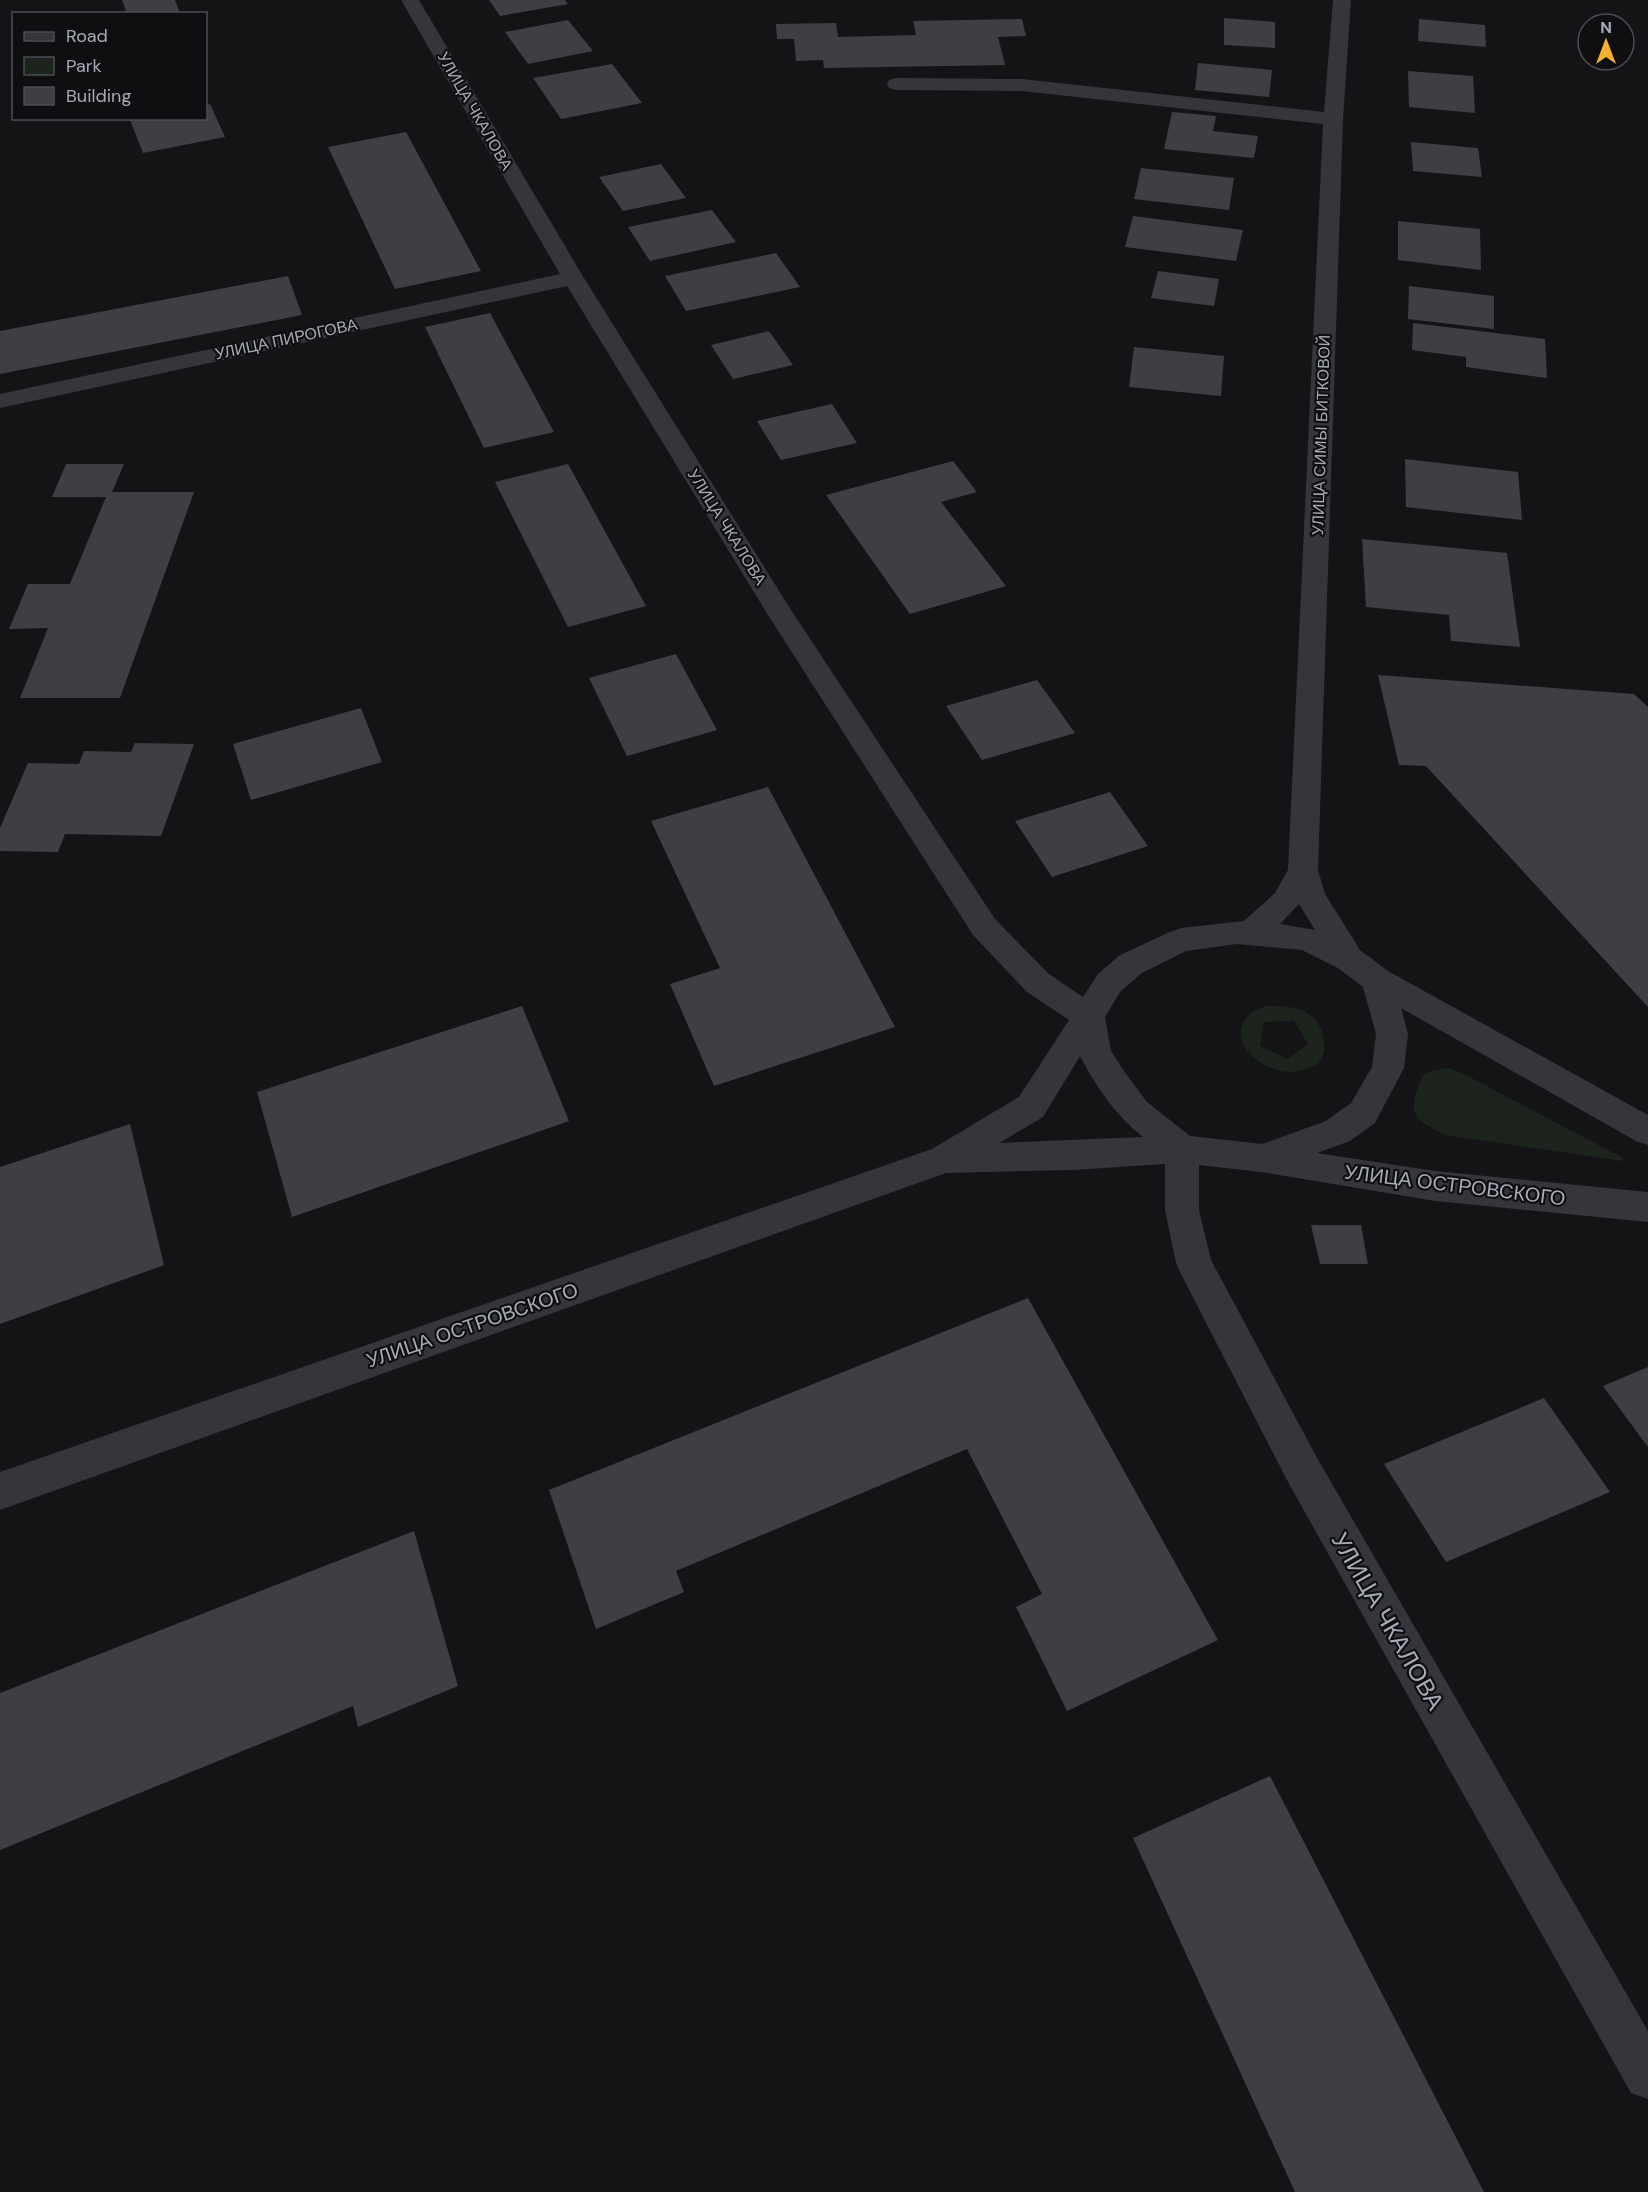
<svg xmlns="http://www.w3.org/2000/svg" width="1648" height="2192" viewBox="0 0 1648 2192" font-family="'DM Sans',sans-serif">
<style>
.green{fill:#1c241d;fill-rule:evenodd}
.building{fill:#3e3f43}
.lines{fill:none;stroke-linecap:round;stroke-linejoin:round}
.minor{fill:#35363b;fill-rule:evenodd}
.labels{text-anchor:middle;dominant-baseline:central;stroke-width:4.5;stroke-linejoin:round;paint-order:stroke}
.far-street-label{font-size:16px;fill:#a6abb7;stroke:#0f0f11}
.street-label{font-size:20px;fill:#a6abb7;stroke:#0f0f11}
.near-street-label{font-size:24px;fill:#a6abb7;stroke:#0f0f11}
</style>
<rect width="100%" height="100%" fill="#141416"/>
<g class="green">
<path d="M 1265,1006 C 1279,1006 1294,1006 1306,1012 C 1323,1021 1332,1052 1316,1064 C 1281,1090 1218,1045 1249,1015 C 1252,1011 1261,1009 1265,1006 ZM 1294,1021 L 1308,1044 L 1288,1059 L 1260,1046 L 1264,1022 Z"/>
<path d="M 1447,1068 L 1462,1073 L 1623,1158 L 1623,1161 L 1445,1135 C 1409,1117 1408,1113 1422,1076 L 1431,1071 Z"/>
</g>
<g class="building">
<polygon points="122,0 175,0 180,14 127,14"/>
<polygon points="489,0 565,0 568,4 500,16"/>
<polygon points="1224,18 1275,22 1275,48 1224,45"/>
<polygon points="1022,19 1026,36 998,37 1005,65 824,68 823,60 796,61 794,39 777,39 776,24 836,23 838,37 916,35 913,21"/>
<polygon points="1419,19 1485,25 1486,47 1418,41"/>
<polygon points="568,20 593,51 528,64 505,32"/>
<polygon points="1198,63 1272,70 1269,97 1195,90"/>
<polygon points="612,64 642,103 561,119 533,78"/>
<polygon points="1408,71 1473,76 1475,113 1409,107"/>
<polygon points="210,104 225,137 143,153 130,120 206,118 206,105"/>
<polygon points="1172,112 1216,116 1213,131 1258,136 1254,158 1164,149"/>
<polygon points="406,132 481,271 395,289 328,147"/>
<polygon points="1411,142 1478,148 1482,177 1413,171"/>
<polygon points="661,164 686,198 623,211 599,177"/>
<polygon points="1141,168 1234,178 1229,210 1134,199"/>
<polygon points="712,210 736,242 650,261 628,227"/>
<polygon points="1133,216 1243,230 1236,261 1125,247"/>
<polygon points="1398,221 1480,229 1481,270 1398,260"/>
<polygon points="776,253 800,287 686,311 665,276"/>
<polygon points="1158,271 1219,279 1214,306 1151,298"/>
<polygon points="288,276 302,315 0,374 0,331"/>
<polygon points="1409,286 1494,296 1494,329 1408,319"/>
<polygon points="490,313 554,432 484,448 425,327"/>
<polygon points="1413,323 1545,339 1547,378 1466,367 1466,357 1412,350"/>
<polygon points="769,331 793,365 733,379 711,345"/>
<polygon points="1134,347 1224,356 1221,396 1129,387"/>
<polygon points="832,404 857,443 781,460 757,421"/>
<polygon points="1405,459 1518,472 1522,520 1406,507"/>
<polygon points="953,461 977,492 941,502 1006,586 910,614 826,495"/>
<polygon points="66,464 124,464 112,492 194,492 120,698 20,698 48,628 9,629 28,584 70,584 106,497 52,497"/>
<polygon points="568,464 646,606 568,627 495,482"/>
<polygon points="1362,539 1507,553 1520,647 1451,641 1449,615 1366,607"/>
<polygon points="676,654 717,730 627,756 589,678"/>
<polygon points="1378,675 1634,694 1648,707 1648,1007 1426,766 1399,765"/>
<polygon points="1037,680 1075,733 982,760 946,706"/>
<polygon points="361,708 382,762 251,800 233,744"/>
<polygon points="135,743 194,744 161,836 65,834 58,852 0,851 0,828 28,763 79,764 84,751 131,752"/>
<polygon points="768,787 895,1027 714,1086 670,984 720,968 651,821"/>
<polygon points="1110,792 1148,846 1052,877 1015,821"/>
<polygon points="522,1006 569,1121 292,1217 257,1092"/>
<polygon points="130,1124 164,1265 0,1324 0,1167"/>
<polygon points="1311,1225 1361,1225 1368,1264 1320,1264"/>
<polygon points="1028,1298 1218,1640 1067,1711 1016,1607 1042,1594 967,1449 676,1571 684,1592 596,1629 549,1490"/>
<polygon points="1648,1367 1648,1447 1603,1386"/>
<polygon points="1544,1398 1610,1492 1446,1562 1384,1464"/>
<polygon points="414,1531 458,1686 358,1727 353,1706 0,1850 0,1693"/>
<polygon points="1270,1776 1484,2192 1295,2192 1133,1838"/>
</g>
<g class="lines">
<path class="minor" d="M 401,0 L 419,0 L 584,278 L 791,610 L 995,919 L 1049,974 L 1083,997 L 1098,974 L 1120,955 L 1170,932 L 1181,928 L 1244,921 L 1275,893 L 1288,870 L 1323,124 L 1022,91 L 896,90 L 889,88 L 887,84 L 889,80 L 896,78 L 1022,79 L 1324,112 L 1333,0 L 1351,0 L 1343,119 L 1318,870 L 1325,894 L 1360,950 L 1388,971 L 1648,1115 L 1648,1145 L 1636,1141 L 1401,1008 L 1408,1034 L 1404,1068 L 1375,1123 L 1350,1141 L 1317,1153 L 1435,1171 L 1648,1192 L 1648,1222 L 1435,1201 L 1261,1172 L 1199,1165 L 1199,1210 L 1211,1260 L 1316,1456 L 1648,2031 L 1648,2099 L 1631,2093 L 1288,1482 L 1181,1274 L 1176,1263 L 1165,1210 L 1165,1164 L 1073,1170 L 946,1173 L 0,1510 L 0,1472 L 932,1149 L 1019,1097 L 1069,1020 L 1027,992 L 973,935 L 768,615 L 567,286 L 0,408 L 0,394 L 560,274 ZM 1299,904 L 1315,930 L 1280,924 ZM 1237,944 L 1302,950 L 1338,968 L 1363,987 L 1376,1034 L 1372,1067 L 1351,1103 L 1326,1121 L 1262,1144 L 1190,1136 L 1147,1102 L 1124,1071 L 1111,1051 L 1105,1017 L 1120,992 L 1142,973 L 1186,951 ZM 1080,1056 C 1096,1087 1116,1116 1143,1137 L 999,1143 L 1043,1117 Z"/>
</g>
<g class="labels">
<g class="far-street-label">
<text transform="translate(475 111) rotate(60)">УЛИЦА ЧКАЛОВА</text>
<text transform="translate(286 339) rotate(-12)">УЛИЦА ПИРОГОВА</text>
<text transform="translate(1321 435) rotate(-88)">УЛИЦА СИМЫ БИТКОВОЙ</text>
<text transform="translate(727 527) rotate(58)">УЛИЦА ЧКАЛОВА</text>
</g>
<g class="street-label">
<text transform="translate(1455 1185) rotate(7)">УЛИЦА ОСТРОВСКОГО</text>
<text transform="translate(472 1325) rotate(-19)">УЛИЦА ОСТРОВСКОГО</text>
</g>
<g class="near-street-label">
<text transform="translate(1388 1621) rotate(60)">УЛИЦА ЧКАЛОВА</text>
</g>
</g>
<rect x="12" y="12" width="195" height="108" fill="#0f0f11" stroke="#4b4d53" stroke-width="1.5"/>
<rect x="24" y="32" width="30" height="9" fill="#35363b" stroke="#4b4d53" stroke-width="1.5"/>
<text x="66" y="42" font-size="18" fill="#a6abb7">Road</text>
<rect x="24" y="57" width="30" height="18" fill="#1c241d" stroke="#4b4d53" stroke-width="1.5"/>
<text x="66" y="72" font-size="18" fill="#a6abb7">Park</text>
<rect x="24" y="87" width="30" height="18" fill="#3e3f43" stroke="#4b4d53" stroke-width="1.5"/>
<text x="66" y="102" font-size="18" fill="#a6abb7">Building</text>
<g transform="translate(1606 42)"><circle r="28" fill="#0f0f11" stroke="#4b4d53" stroke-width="1.5"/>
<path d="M0-4.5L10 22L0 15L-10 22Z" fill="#f5b12e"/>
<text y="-9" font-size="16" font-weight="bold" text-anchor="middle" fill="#a6abb7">N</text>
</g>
</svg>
